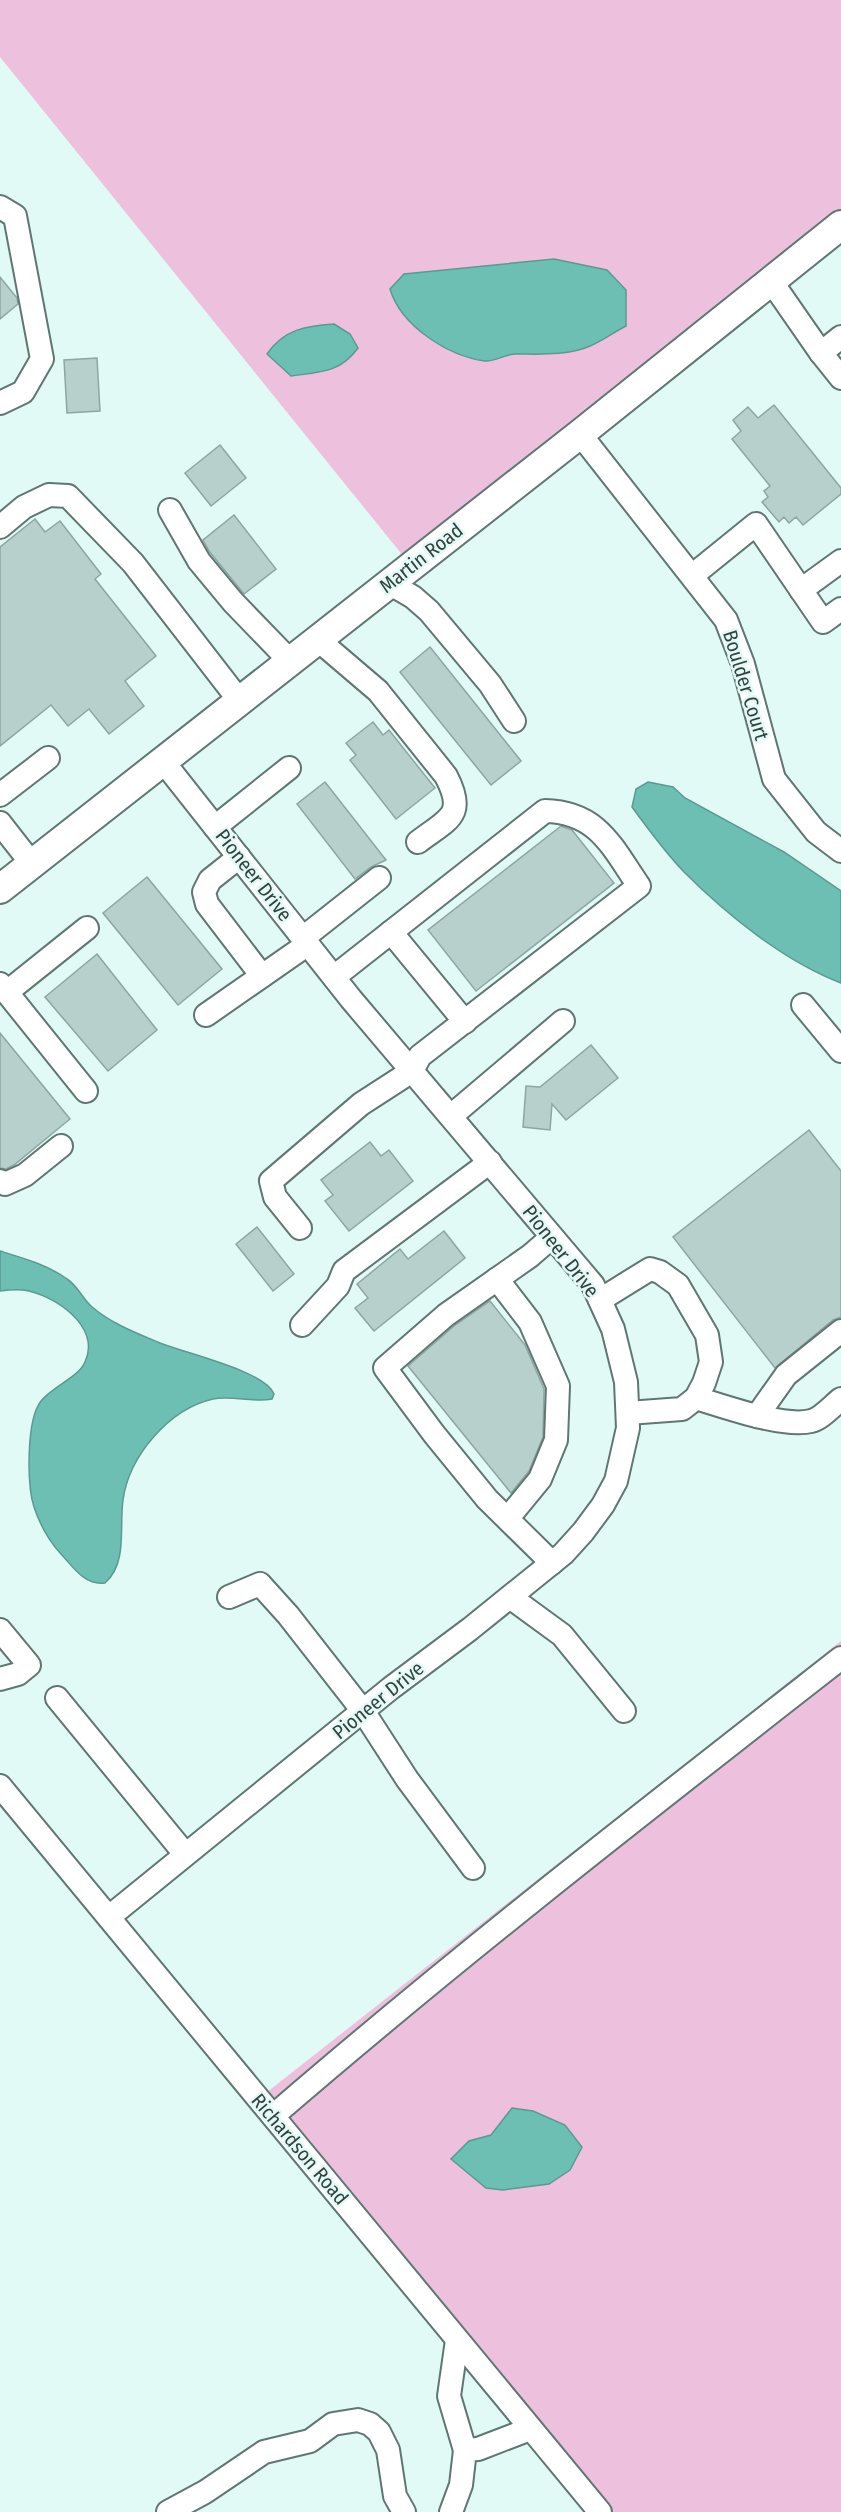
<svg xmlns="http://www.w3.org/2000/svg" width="841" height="2512" viewBox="0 0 841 2512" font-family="'Fira Sans Condensed',sans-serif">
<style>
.green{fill:#edc1de}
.water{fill:#6dbfb4;stroke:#5c9991;stroke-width:1.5}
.building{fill:#b7d0cc;stroke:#8ea6a2;stroke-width:1.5}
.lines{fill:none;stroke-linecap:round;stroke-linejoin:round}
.minor-casing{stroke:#607673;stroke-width:26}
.major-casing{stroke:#607673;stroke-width:32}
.minor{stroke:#fff;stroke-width:22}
.major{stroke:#fff;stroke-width:28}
.labels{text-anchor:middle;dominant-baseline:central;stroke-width:5;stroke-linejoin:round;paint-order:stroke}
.street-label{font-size:20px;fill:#353f3e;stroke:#e1faf6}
</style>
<rect width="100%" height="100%" fill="#e1faf6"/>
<g class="green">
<polygon points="0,0 841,0 841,214 408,562 0,57"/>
<polygon points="841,1641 841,2512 605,2512 262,2096"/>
</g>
<g class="water">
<path d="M 554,259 L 607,270 L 626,290 L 626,326 C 614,332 602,341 590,346 C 568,356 539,354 516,354 C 505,354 495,362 485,361 C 448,356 401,326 390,289 L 404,274 Z"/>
<path d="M 334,324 L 350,334 L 358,348 C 340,373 320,372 291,376 L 267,354 C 284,329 306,326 334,324 Z"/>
<path d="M 648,782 L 673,787 L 685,798 L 784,852 L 841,891 L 841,983 C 784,961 727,915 684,872 C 665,852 648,829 632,807 L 636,789 Z"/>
<path d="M 0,1251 C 23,1258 48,1265 67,1279 C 78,1286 82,1298 91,1306 C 110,1323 136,1333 160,1343 C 185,1353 265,1371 274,1394 L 272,1399 C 253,1403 232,1395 213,1399 C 169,1409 129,1456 123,1500 C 119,1526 128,1563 105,1583 C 85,1586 73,1567 61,1554 C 49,1541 40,1525 34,1507 C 27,1485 26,1420 41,1401 C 53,1386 79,1377 85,1362 C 102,1326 53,1294 23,1290 C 15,1289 7,1290 0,1291 Z"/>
<polygon points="512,2108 533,2111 565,2125 582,2147 570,2170 549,2184 503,2190 486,2188 451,2159 469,2141 491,2135"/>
</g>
<g class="building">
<polygon points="0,277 17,298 18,304 0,319"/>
<polygon points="97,358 100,411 67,413 64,360"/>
<polygon points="774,405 841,488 841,494 803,525 796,517 789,523 784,517 779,522 762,502 768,497 764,491 770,486 732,439 741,431 733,420 748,407 758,418"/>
<polygon points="220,445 246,478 211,506 185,473"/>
<polygon points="234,515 276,569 244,594 209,551 203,540"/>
<polygon points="35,519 45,532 60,521 101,574 95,579 156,656 125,681 144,706 109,734 89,709 68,726 51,705 0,746 0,547"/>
<polygon points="430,647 521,761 491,785 400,672"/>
<polygon points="373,722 383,735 389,730 435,788 396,819 350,760 356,755 346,743"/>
<polygon points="325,782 386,860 371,867 355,879 297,804"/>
<polygon points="561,826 572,830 614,883 476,991 428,930"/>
<polygon points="147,877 222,969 178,1005 103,913"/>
<polygon points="97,954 157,1030 108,1071 45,997"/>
<polygon points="0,1033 70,1119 14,1165 6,1169 0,1168"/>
<polygon points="591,1045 618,1078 566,1120 552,1104 550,1130 523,1127 526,1086 540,1087"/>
<polygon points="809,1130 841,1171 841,1317 833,1320 775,1368 673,1237"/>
<polygon points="370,1142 381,1156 389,1150 413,1181 349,1231 325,1201 333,1195 321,1180"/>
<polygon points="257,1227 294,1274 273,1291 236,1244"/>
<polygon points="444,1231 465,1258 374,1331 355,1308 368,1298 357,1284 400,1249 408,1259"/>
<polygon points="490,1301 525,1345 544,1389 543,1437 529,1471 511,1493 408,1366 454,1326"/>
</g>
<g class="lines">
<g class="minor-casing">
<g id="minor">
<polyline points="0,207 15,216 42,359 23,392 0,403"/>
<polyline points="771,281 821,353 841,337"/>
<polyline points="821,353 841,378"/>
<polyline points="580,434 726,620 743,664 774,779 816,832 841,851"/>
<polyline points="170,510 199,561 233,602 290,661"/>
<polyline points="0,527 24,507 49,495 68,496 133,563 239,700"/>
<polyline points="693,575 756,524 823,622 841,609"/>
<polyline points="389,583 413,597 429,611 490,684 514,721"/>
<polyline points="801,590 841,561"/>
<path d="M 317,639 L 378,691 L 446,776 C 467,816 448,819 418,842"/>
<polyline points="0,795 48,758"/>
<polyline points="0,823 32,864"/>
<polyline points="215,827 289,768"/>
<polyline points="239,857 210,880 204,892 207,904 262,976"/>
<polyline points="391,932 465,1022"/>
<polyline points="303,938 379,878"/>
<polyline points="0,984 86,1091"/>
<polyline points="7,992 87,928"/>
<polyline points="803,1005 841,1051"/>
<polyline points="206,1015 308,944"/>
<polyline points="451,1116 563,1021"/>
<polyline points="0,1181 5,1184 25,1175 61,1146"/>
<path d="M 300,1228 L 275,1197 L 271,1181 L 361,1104 L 412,1071 L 420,1056 L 639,886 C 612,847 598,812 545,811 L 334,977"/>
<polyline points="497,1279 530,1322 558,1386 556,1440 540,1479 508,1518"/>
<polyline points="600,1300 650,1269 660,1272 678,1285 707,1335 711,1362 704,1383 696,1398 682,1409 628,1413"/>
<polyline points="302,1325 338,1286 344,1271 490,1162"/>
<path d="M 696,1398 C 723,1406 784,1428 811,1421 C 821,1419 833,1405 841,1399"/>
<polyline points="757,1416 786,1375 841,1331"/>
<polyline points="552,1563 487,1499 434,1434 385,1368 446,1315 530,1256 552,1237"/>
<polyline points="229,1597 260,1584 288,1615 363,1711 407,1779 473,1868"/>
<polyline points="510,1597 562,1635 624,1711"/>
<polyline points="0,1630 29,1665 18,1674 0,1679"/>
<polyline points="57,1698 185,1854"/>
<polyline points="0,1786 600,2512"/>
<polyline points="109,1917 391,1688 470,1629 563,1554 583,1532 603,1505 616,1481 628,1428 626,1382 613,1329 593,1285 351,999 162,760"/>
<path d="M 273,2116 C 457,1957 649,1808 841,1658"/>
<polyline points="457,2340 449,2396 465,2450"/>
<polyline points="168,2512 205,2492 264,2452 310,2441 333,2424 358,2420 370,2424 379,2432 388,2450 395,2496 404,2512"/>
<polyline points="451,2512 461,2485 465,2450 478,2449 530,2429"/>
</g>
</g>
<g class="major-casing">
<polyline id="major" points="0,889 580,434 841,225"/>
</g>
<use href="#minor" class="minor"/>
<use href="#major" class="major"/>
</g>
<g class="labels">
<g class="street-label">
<text transform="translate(421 558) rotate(-38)">Martin Road</text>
<text transform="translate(746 685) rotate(73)">Boulder Court</text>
<text transform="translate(254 875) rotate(52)">Pioneer Drive</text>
<text transform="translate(561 1251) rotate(52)">Pioneer Drive</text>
<text transform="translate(378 1700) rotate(-39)">Pioneer Drive</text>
<text transform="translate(300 2149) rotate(50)">Richardson Road</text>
</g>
</g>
</svg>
